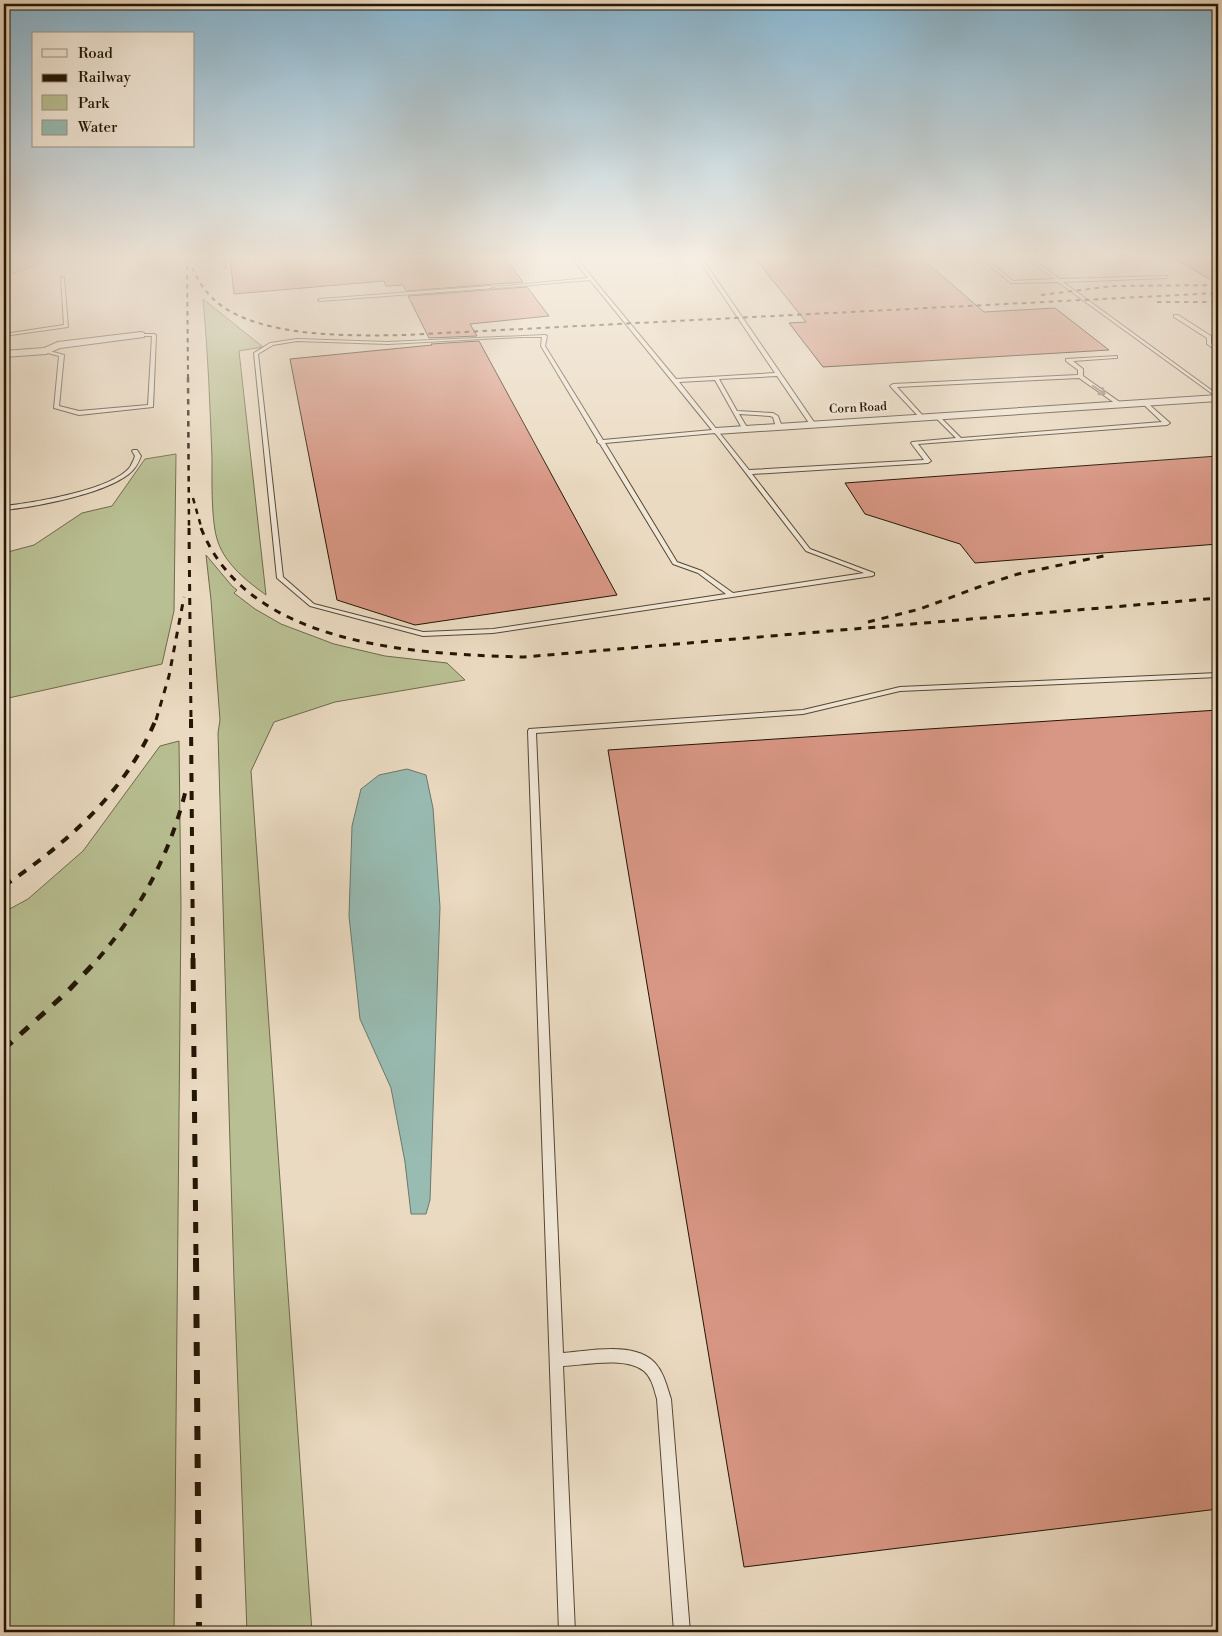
<svg xmlns="http://www.w3.org/2000/svg" width="1222" height="1636" viewBox="0 0 1222 1636" font-family="'Libre Bodoni',serif">
<style>
.green{fill:#b8bf92;stroke:#6e6a4b}
.water{fill:#98bbb2;stroke:#69796c}
.building{fill:#d89684;stroke:#231604}
.lines{fill:none;stroke-linecap:round;stroke-linejoin:round}
.service-casing{stroke:#554733;stroke-width:2}
.minor-casing{stroke:#554733;stroke-width:2}
.service{fill:#f1e7d7;fill-rule:evenodd}
.minor{fill:#f1e7d7;fill-rule:evenodd}
.rail-far5{stroke:#231604;stroke-width:2;stroke-dasharray:4.5 4.5;stroke-linecap:butt}
.rail-far4{stroke:#231604;stroke-width:2.5;stroke-dasharray:5.5 5.5;stroke-linecap:butt}
.rail-far3{stroke:#231604;stroke-width:3;stroke-dasharray:7 7;stroke-linecap:butt}
.rail-far2{stroke:#231604;stroke-width:4;stroke-dasharray:9 9;stroke-linecap:butt}
.rail-far1{stroke:#231604;stroke-width:5;stroke-dasharray:11 11;stroke-linecap:butt}
.rail{stroke:#231604;stroke-width:6;stroke-dasharray:14 14;stroke-linecap:butt}
.oneway{stroke:#948978}
.labels{text-anchor:middle;dominant-baseline:central;stroke-width:5;stroke-linejoin:round;paint-order:stroke}
.far-street-label{font-size:12px;fill:#231604;stroke:#f1e7d7}
</style>
<rect width="100%" height="100%" fill="#eadac1"/>
<filter id="stains"><feTurbulence type="fractalNoise" baseFrequency=".004" numOctaves="4"/><feColorMatrix values="0 0 0 0 .2 0 0 0 0 .09 0 0 0 0 .02 0 0 0 .5 -.17"/></filter>
<radialGradient id="worn" r=".72"><stop offset=".6" stop-color="#630" stop-opacity="0"/><stop offset="1" stop-color="#630" stop-opacity=".3"/></radialGradient>
<g class="green">
<polygon points="4,257 59,257 4,277"/>
<path d="M 203,299 L 263,347 L 239,351 L 266,595 C 248,582 226,565 218,542 C 211,523 212,480 212,459 C 210,405 208,352 203,299 Z"/>
<polygon points="176,454 174,611 162,664 4,699 4,553 34,545 82,513 112,506 145,459"/>
<polygon points="206,555 232,586 237,590 234,593 255,609 281,624 334,644 385,656 447,663 465,680 335,702 274,722 251,771 312,1632 247,1632 234,1281 218,733 220,720 211,600"/>
<polygon points="179,741 181,909 174,1632 4,1632 4,912 28,899 83,851 160,746"/>
</g>
<polygon class="water" points="407,769 426,775 433,808 440,907 430,1200 426,1214 411,1214 405,1162 391,1088 360,1019 349,916 352,826 361,789 379,775"/>
<g class="building">
<polygon points="230,257 504,257 523,282 406,291 403,285 386,286 384,281 234,294"/>
<polygon points="754,257 920,257 984,312 1055,308 1109,350 823,367 789,323 806,322"/>
<polygon points="1172,257 1218,257 1218,284"/>
<polygon points="527,287 549,316 470,324 477,336 429,338 408,296"/>
<polygon points="479,341 617,595 415,625 337,600 290,359 432,345 431,344"/>
<polygon points="1218,456 1218,544 975,563 960,544 865,514 845,483"/>
<polygon points="1218,710 1218,1509 744,1567 608,750"/>
</g>
<g class="lines">
<g class="service-casing">
<g id="service">
<path d="M 571,257 L 575,257 L 676,379 L 775,373 L 697,257 L 701,257 L 816,425 L 811,426 L 777,376 L 719,379 L 737,411 L 773,413 L 778,416 L 782,427 L 779,429 L 776,427 L 773,417 L 770,416 L 739,414 L 748,429 L 743,430 L 715,380 L 679,382 L 749,470 L 924,460 L 911,443 L 912,442 L 956,438 L 936,418 L 936,416 L 938,415 L 961,438 L 1162,422 L 1142,403 L 1141,402 L 1144,400 L 1170,423 L 1167,425 L 918,444 L 931,461 L 928,463 L 752,474 L 810,549 L 874,573 L 874,575 L 872,576 L 493,633 L 423,636 L 310,606 L 277,578 L 254,353 L 270,343 L 297,339 L 388,342 L 545,335 L 547,336 L 545,346 L 603,440 L 712,430 L 590,280 L 496,288 L 494,287 L 588,278 ZM 521,337 L 542,337 L 541,346 L 598,441 L 597,442 L 600,444 L 673,564 L 698,573 L 726,594 L 493,629 L 423,632 L 314,604 L 283,577 L 258,354 L 273,345 L 297,341 L 388,344 ZM 715,433 L 806,551 L 864,573 L 733,593 L 702,571 L 677,562 L 605,443 Z"/>
<polygon points="979,257 983,257 1013,281 1055,279 1025,257 1029,257 1060,279 1167,276 1166,278 1063,282 1218,395 1218,398 1058,282 1011,283"/>
<polygon points="61,277 64,278 68,327 4,336 4,334 64,325"/>
<polygon points="490,286 492,288 320,301 318,300 320,299"/>
<polygon points="1174,315 1178,315 1211,336 1211,343 1218,349 1218,352 1207,344 1207,338 1174,317"/>
<polygon points="141,334 154,334 156,335 153,407 79,415 54,408 59,356 44,352 44,350 46,350 64,355 59,406 79,411 148,405 152,336 139,336 139,335"/>
<polygon points="1117,356 1117,358 1115,358 1073,361 1083,369 1083,376 1121,403 1121,405 1119,406 1079,378 897,387 924,417 924,419 922,420 890,386 893,384 1078,375 1078,370 1066,361 1066,359"/>
<path d="M 133,450 L 137,450 L 141,456 C 139,461 137,466 133,470 C 112,493 35,507 4,510 L 4,506 C 33,503 112,490 130,467 C 132,463 134,460 135,456 L 132,451 Z"/>
<path d="M 1218,673 L 1218,677 L 900,691 L 803,714 L 536,733 L 563,1353 C 589,1351 635,1341 655,1363 C 664,1373 667,1387 671,1399 L 690,1632 L 674,1632 L 657,1399 C 654,1389 652,1378 644,1371 C 626,1356 585,1365 563,1366 L 575,1632 L 559,1632 L 528,731 L 529,729 L 803,710 L 900,687 Z"/>
</g>
</g>
<g class="minor-casing">
<g id="minor">
<polygon points="141,332 144,333 144,337 60,348 46,354 4,357 4,351 44,348 58,342"/>
<polygon points="1218,395 1218,401 716,434 711,431 716,428"/>
</g>
</g>
<use href="#service" class="service"/>
<use href="#minor" class="minor"/>
<g class="rail-far5">
<polyline points="187,257 188,378"/>
<polyline points="225,257 226,269"/>
<path d="M 189,259 C 195,276 204,292 218,303 C 261,338 352,336 405,335 L 1218,293"/>
<polyline points="1041,295 1113,286 1218,285"/>
<polyline points="1157,302 1218,302"/>
</g>
<g class="rail-far4">
<polyline points="188,377 189,530"/>
<polyline points="193,498 202,530"/>
</g>
<g class="rail-far3">
<polyline points="189,528 191,720"/>
<path d="M 201,528 C 248,647 416,654 524,657 L 1218,598"/>
<polyline points="868,622 920,609 984,585 1018,574 1108,555"/>
<polyline points="156,720 169,676 184,597"/>
</g>
<g class="rail-far2">
<polyline points="191,719 193,959"/>
<path d="M 4,886 C 68,842 126,792 156,719"/>
<path d="M 98,959 C 142,908 172,850 187,785"/>
</g>
<g class="rail-far1">
<polyline points="193,958 196,1259"/>
<polyline points="4,1049 66,993 99,958"/>
</g>
<polyline class="rail" points="196,1258 199,1632"/>
</g>
<defs><path id="oneway-shaft" d="M-6 0H5M1.5-3L5.5 0L1.5 3" fill="none" stroke-width="1.6" stroke-linecap="round" stroke-linejoin="round" transform="scale(1.25)"/></defs>
<use class="oneway" href="#oneway-shaft" transform="translate(1099 390) rotate(35)"/>
<linearGradient id="sky" x2="0" y2="1"><stop stop-color="#88b7d2"/><stop offset="0.53" stop-color="#f6eee3"/><stop offset="1" stop-color="#f6eee3" stop-opacity="0"/></linearGradient>
<rect width="1222" height="486" fill="url(#sky)"/>
<g class="labels">
<g class="far-street-label">
<text transform="translate(858 408) rotate(-3)">Corn Road</text>
</g>
</g>
<rect width="1222" height="1636" fill="none" stroke="#eadac1" stroke-width="20"/>
<rect x="5" y="5" width="1212" height="1626" fill="none" stroke="#231604" stroke-width="2.5"/>
<rect x="10" y="10" width="1202" height="1616" fill="none" stroke="#231604"/>
<rect x="32" y="32" width="162" height="115" fill="#f1e7d7" stroke="#9f9383"/>
<rect x="42" y="49" width="25" height="8" fill="#f1e7d7" stroke="#9f9383"/>
<text x="78" y="58" font-size="15" fill="#231604">Road</text>
<rect x="42" y="74" width="25" height="8" fill="#231604" stroke="#9f9383"/>
<text x="78" y="82" font-size="15" fill="#231604">Railway</text>
<rect x="42" y="95" width="25" height="15" fill="#b8bf92" stroke="#9f9383"/>
<text x="78" y="108" font-size="15" fill="#231604">Park</text>
<rect x="42" y="120" width="25" height="15" fill="#98bbb2" stroke="#9f9383"/>
<text x="78" y="132" font-size="15" fill="#231604">Water</text>
<rect width="100%" height="100%" filter="url(#stains)"/>
<rect width="100%" height="100%" fill="url(#worn)"/>
</svg>
